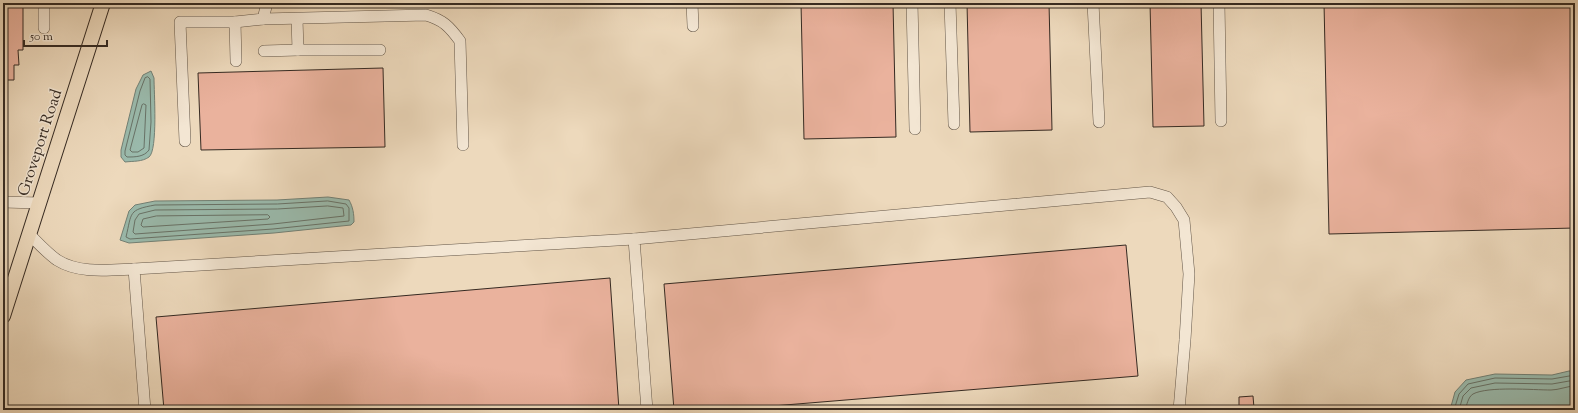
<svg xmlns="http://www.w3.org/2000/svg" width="1578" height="413" viewBox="0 0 1578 413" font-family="'Sorts Mill Goudy',serif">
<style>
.water{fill:#9abaac;stroke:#728075}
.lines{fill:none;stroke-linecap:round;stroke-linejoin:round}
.shore{stroke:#687267;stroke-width:1}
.building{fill:#eab29d;stroke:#352a22}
.minor-casing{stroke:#635648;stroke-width:12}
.major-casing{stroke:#352a22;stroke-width:16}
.minor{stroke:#f3e6d3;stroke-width:11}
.major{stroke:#edd9bc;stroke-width:14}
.labels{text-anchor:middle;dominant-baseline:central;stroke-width:3;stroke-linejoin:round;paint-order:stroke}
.street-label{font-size:16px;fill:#352a22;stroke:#f3e6d3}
</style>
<rect width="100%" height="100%" fill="#edd9bc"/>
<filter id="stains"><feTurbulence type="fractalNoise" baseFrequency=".005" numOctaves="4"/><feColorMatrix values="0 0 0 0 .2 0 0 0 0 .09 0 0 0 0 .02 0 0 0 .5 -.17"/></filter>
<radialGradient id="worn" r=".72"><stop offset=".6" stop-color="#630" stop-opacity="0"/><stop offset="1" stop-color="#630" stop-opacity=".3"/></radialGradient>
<g class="water">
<path d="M 151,71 L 154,78 C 154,91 158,150 149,157 C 142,162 133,161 125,162 L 121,157 L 121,150 L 136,89 L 143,75 Z"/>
<path d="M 328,197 L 349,200 C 353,207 354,214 354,222 L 351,225 L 274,233 L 129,243 L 120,240 L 129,211 L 135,205 L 155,201 L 277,200 Z"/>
<polygon points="1569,371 1575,371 1575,410 1450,410 1455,392 1466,380 1495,374 1552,375"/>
</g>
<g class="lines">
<g class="shore">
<path d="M 148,77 L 150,79 L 151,122 L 149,150 C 144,157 135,157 127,157 L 125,155 L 125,151 L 140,91 L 145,78 Z"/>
<polygon points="144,104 146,105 144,148 138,152 132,152 130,150 142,105"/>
<path d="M 328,201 L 346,204 L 349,208 L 349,221 L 273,229 L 130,239 L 126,237 C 132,212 128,210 155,205 L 277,204 Z"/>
<polygon points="328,206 343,208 344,216 273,224 135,234 133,232 135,220 139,214 155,210 277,209"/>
<polygon points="268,215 270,217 268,219 143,227 141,225 143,219 156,216"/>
<polyline points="1454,410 1459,394 1468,384 1495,378 1552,379 1575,375"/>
<polyline points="1459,410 1463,396 1471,388 1495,383 1552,384 1575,380"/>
<path d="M 1465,410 C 1467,405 1468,397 1473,394 C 1488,386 1533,390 1551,390 C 1559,390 1567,386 1575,386"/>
</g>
</g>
<g class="building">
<polygon points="3,3 23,3 23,50 18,50 19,65 14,65 14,80 3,80"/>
<polygon points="801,3 893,3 896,137 804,139"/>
<polygon points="967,3 1049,3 1052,130 970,132"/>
<polygon points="1150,3 1201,3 1204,126 1153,127"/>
<polygon points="1324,3 1575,3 1575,228 1329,234"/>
<polygon points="383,68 385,147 201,150 198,73"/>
<polygon points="1126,245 1138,376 724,410 674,410 664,284"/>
<polygon points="610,278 619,410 164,410 156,317"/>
<polygon points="1253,396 1254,408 1239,409 1239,397"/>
</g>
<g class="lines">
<g class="minor-casing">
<g id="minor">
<polyline points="44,3 44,28"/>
<polyline points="692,3 693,26"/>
<polyline points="912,3 915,129"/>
<polyline points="950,3 954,124"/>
<polyline points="1093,3 1099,122"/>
<polyline points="1219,3 1221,121"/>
<path d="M 263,19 L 426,15 C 443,20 449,26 460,41 L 463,145"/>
<polyline points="235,22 236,61"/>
<polyline points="298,50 380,50"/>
<polyline points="264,51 298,50 297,19"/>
<polyline points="185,141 180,22 235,22 263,19 267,3"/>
<polyline points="3,202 39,203"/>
<path d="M 29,234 C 38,243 47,253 57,260 C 79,274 109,270 134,269"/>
<polyline points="145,410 134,269 634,239"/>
<polyline points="647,410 634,239 1150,192 1167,197 1176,207 1184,220 1189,274 1185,340 1179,410"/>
</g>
</g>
<g class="major-casing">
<polyline id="major" points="3,316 103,3"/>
</g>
<use href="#minor" class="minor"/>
<use href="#major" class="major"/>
</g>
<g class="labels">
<g class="street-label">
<text transform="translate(41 143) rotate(-72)">Groveport Road</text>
</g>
</g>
<rect width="1578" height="413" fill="none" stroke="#edd9bc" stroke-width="16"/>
<rect x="4" y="4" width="1570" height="405" fill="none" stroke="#352a22" stroke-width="2"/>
<rect x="8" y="8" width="1562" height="397" fill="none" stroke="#352a22"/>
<path d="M24 40v6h83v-6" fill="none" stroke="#352a22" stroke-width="2"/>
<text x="30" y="40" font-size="12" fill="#352a22" stroke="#f3e6d3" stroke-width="3" paint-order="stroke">50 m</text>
<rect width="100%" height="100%" filter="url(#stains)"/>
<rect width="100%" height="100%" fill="url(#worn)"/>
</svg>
